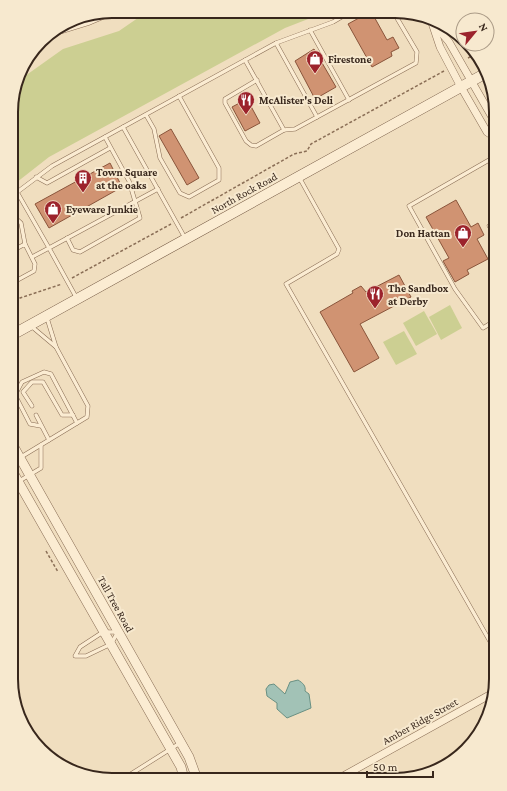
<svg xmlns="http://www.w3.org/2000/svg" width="507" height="791" viewBox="0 0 507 791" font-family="'Crimson Pro',serif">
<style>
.green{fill:#cccf92}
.water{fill:#a2c2b6;stroke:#699083}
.building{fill:#d09372;stroke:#8a553b}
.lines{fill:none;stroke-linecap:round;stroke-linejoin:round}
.service-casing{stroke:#8a6e56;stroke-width:4.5}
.minor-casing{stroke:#8a6e56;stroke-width:8}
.tertiary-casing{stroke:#8a6e56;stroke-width:10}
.secondary-casing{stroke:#6b4f3a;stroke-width:11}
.path{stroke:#8a6e56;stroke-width:1.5;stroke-dasharray:3 2;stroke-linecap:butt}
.service{stroke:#fbecd2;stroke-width:3.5}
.minor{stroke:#fbecd2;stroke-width:7}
.tertiary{stroke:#fbecd2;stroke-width:9}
.secondary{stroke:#fbecd2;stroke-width:10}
.labels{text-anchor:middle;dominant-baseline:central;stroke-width:4;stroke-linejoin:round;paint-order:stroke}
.poi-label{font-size:11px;font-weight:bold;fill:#38271c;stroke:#f7e9cf;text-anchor:start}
.street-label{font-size:11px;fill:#38271c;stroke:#f7e9cf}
.rim{fill:none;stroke:#38271c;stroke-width:2}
</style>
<rect width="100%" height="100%" fill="#f0debf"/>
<g class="green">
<polygon points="148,11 320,12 321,14 285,28 49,157 12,186 12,99 18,81 63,49 119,31"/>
<polygon points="450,305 462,328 441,340 429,317"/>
<polygon points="424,311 437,334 416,346 403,323"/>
<polygon points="404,331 417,354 396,365 383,342"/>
</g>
<path class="water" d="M 298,680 C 303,683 306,686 305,691 L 309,694 L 311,708 L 287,718 L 277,709 L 277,703 L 267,696 L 266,689 L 269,685 L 274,684 L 285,694 L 290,682 Z"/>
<g class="building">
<polygon points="368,13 372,13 387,40 393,37 399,48 391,52 392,56 372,67 348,24"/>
<polygon points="314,49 336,87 315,99 295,61"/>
<polygon points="247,99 260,123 245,131 232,107"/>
<polygon points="171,129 199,178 187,185 159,136"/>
<polygon points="110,163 122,187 49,228 35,204"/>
<polygon points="456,200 471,227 478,223 484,235 477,239 488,259 467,270 469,274 455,282 443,261 449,258 426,217"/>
<polygon points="399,275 411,297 360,324 379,358 354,372 320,312 353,293 352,291 361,286 366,292"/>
</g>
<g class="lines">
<g class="service-casing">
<g id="service">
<polyline points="310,30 349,100"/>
<polyline points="276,43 317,117"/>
<polyline points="245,60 284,130 295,129 416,63 417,52 394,13"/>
<polyline points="257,80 225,99 225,103 246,141 251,145 256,146 284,130"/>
<polyline points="146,115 154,129 160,158 180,193 189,197 219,180 219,168 179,96"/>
<polyline points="123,127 276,43 333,22 350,12"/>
<polyline points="36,177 47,183 110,148"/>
<polyline points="299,177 339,249 337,254 286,284 496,652"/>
<polyline points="17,192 49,248 32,257"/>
<polyline points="12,196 52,166 123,127 185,238"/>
<polyline points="12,215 21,223 25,244"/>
<polyline points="489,226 496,222"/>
<polyline points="67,238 73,250 80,252 140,218 129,181 105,137"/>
<polyline points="12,283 34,271 35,264 25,244 12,251"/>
<polyline points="76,297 49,248 158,189"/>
<polyline points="496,320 483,328 455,289 409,206 496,156"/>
<polyline points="31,326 56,347"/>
<polyline points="32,406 23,392 32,382 43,382 62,415 73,415"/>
<polyline points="36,415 49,440"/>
<polyline points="41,426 30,424 15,395 22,382 44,372 51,374 77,423"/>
<polyline points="21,457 87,417 88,406 56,347 47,318"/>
<polyline points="11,486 41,468 41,445"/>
<polygon points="103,632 118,632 111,644 86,656 75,656 80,647"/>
<polyline points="123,779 180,743"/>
</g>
</g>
<g class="minor-casing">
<g id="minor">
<polyline points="431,20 440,47 461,87 487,132 496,138"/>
<polyline points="434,24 449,42 496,124"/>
<polyline points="48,34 87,22 113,11"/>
<polyline points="336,780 493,693"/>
</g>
</g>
<g class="tertiary-casing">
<g id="tertiary">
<polyline points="11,442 189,757 197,779"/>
<polyline points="11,469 181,767 184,779"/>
</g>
</g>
<g class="secondary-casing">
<polyline id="secondary" points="12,335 488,72"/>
</g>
<g class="path">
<polyline points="468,58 474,55"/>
<polyline points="181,218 294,154 307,151 311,144 444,71"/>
<polyline points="72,278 171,224"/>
<polyline points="12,305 20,298 62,284"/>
<polyline points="46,551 58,572"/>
</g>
<use href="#service" class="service"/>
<use href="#minor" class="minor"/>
<use href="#tertiary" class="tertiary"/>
<use href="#secondary" class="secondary"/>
</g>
<defs>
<g id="shop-pin" transform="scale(0.9)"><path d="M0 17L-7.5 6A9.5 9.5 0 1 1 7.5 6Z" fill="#9c232c" stroke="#f7e9cf"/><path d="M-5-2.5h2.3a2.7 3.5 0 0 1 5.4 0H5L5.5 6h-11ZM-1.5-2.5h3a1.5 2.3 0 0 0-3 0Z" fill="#fff"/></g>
<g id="restaurant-pin" transform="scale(0.9)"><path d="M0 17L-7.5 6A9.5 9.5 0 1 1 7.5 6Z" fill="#9c232c" stroke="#f7e9cf"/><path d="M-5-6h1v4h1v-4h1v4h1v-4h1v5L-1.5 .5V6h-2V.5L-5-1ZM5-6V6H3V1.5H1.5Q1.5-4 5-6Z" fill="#fff"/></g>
<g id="building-pin" transform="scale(0.9)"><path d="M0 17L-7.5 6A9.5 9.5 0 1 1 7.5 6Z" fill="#9c232c" stroke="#f7e9cf"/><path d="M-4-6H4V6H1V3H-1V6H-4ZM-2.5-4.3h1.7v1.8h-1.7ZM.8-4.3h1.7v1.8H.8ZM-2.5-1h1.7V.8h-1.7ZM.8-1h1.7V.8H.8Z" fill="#fff"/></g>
</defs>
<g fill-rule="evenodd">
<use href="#shop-pin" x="315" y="59"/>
<use href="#restaurant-pin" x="246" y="100"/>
<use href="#building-pin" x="83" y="178"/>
<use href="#shop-pin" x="53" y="209"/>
<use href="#shop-pin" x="463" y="233"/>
<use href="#restaurant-pin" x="375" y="294"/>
</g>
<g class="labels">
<g class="poi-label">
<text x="328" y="59">Firestone</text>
<text x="259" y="100">McAlister's Deli</text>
<text x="96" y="172">Town Square<tspan x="96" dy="13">at the oaks</tspan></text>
<text x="66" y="209">Eyeware Junkie</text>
<text x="450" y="233" text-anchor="end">Don Hattan</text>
<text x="388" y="288">The Sandbox<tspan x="388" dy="13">at Derby</tspan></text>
</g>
<g class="street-label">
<text transform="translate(244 193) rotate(-29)">North Rock Road</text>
<text transform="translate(116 604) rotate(61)">Tall Tree Road</text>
<text transform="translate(420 721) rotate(-29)">Amber Ridge Street</text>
</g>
</g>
<path d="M0 0H507V791H0ZM112 18H395A94 94 0 0 1 489 112V679A94 94 0 0 1 395 773H112A94 94 0 0 1 18 679V112A94 94 0 0 1 112 18Z" fill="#f7e9cf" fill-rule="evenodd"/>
<path class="rim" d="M112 18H395A94 94 0 0 1 489 112V679A94 94 0 0 1 395 773H112A94 94 0 0 1 18 679V112A94 94 0 0 1 112 18Z"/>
<g transform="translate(475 32) rotate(61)"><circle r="19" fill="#f7e9cf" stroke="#ab9b87"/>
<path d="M0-3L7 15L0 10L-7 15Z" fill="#9c232c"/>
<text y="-6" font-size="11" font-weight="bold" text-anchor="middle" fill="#38271c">N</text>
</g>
<path d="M367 771v6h66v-6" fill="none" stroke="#38271c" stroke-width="2"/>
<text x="373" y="771" font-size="12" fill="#38271c" stroke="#f7e9cf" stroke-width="3" paint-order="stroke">50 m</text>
</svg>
